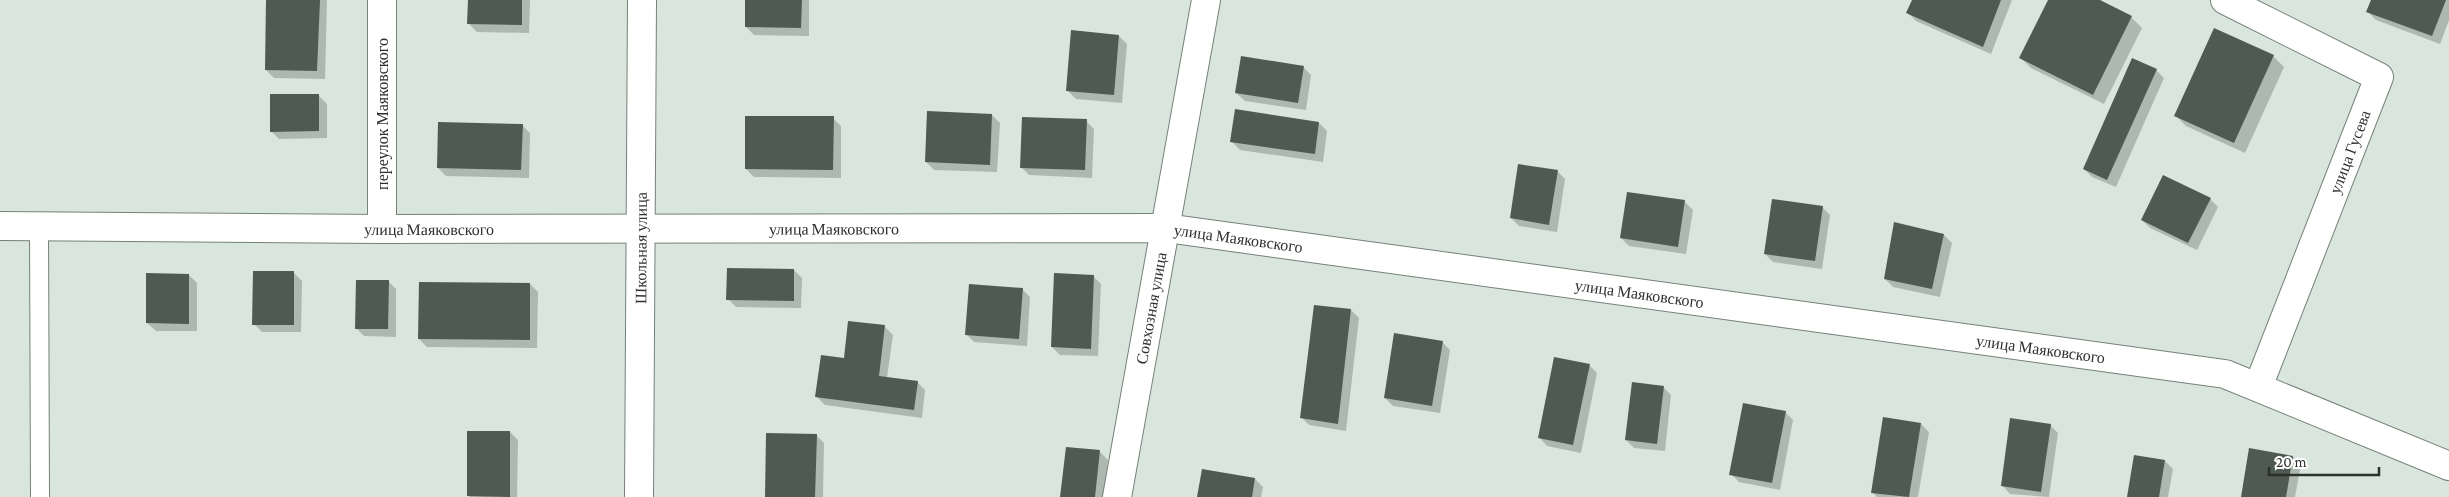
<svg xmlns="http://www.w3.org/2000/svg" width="2449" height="497" viewBox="0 0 2449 497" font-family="'Crimson Pro',serif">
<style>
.shadow{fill:#0003}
.building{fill:#4e5a52}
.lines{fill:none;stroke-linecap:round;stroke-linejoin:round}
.lane-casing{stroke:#758179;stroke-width:20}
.street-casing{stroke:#758179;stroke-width:30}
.lane{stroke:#fff;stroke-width:18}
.street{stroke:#fff;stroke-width:28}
.labels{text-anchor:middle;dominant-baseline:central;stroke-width:5;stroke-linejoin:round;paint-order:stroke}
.street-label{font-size:16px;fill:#2c312e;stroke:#fff}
</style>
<rect width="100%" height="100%" fill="#d9e6dd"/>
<g class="shadow">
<polygon points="268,0 327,0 325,79 274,78 266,70"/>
<polygon points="469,0 530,0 529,33 477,32 469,24"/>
<polygon points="746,0 809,0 809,36 754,35 746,27"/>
<polygon points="1913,0 2012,0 1991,54 1916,21 1908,13"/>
<polygon points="2049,0 2097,0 2131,17 2142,28 2104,104 2031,68 2021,58"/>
<polygon points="2372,0 2449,0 2449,20 2440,44 2376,20 2368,12"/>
<polygon points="1119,36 1127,44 1122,103 1076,99 1068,91"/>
<polygon points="2273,56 2284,67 2245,153 2186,126 2176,116"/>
<polygon points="1303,67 1311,75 1306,110 1245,101 1236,93"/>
<polygon points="2156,70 2164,78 2116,187 2092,177 2084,169"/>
<polygon points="319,96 327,104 327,138 279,139 271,131"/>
<polygon points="992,115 1000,123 997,172 934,170 926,162"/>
<polygon points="833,118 841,126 841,178 754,177 746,169"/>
<polygon points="1086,121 1094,129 1092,178 1029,175 1021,167"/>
<polygon points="1319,123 1327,131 1323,162 1240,150 1232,142"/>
<polygon points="522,125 530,133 529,178 446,176 438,168"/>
<polygon points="1557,171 1565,179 1557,232 1519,226 1511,218"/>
<polygon points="2210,199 2218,207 2197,250 2150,228 2142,220"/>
<polygon points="1685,202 1693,210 1686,254 1629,246 1621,238"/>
<polygon points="1822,207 1830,215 1822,269 1773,262 1765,254"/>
<polygon points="1944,235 1952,243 1940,297 1893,287 1885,279"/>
<polygon points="794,270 802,278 801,308 736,307 728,299"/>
<polygon points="294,273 302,281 301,332 262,332 254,324"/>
<polygon points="189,275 197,283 197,331 156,331 147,323"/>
<polygon points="1093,276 1101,284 1098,356 1060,355 1052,347"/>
<polygon points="388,281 396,289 396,337 364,336 356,328"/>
<polygon points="530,284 538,292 537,348 427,347 419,339"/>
<polygon points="1022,289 1030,297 1027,346 974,342 966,334"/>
<polygon points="1351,310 1359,318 1346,431 1309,425 1301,417"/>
<polygon points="885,327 893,335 887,378 917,382 925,390 922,418 825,405 817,397 845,360"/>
<polygon points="1442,342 1450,350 1440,413 1393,406 1385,398"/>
<polygon points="1589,365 1597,373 1581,453 1547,446 1539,437"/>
<polygon points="1663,387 1671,395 1665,451 1634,448 1626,440"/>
<polygon points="1785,412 1793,420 1780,490 1739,482 1731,474"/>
<polygon points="1921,424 1929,432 1918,497 1877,497 1872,492"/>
<polygon points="2050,425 2058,433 2049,497 2010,494 2002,485"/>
<polygon points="510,432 518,440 517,497 469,497"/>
<polygon points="816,435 824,443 823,497 766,497"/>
<polygon points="1100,452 1108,460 1104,497 1062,497"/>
<polygon points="2293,457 2301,465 2295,497 2242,497"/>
<polygon points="2165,461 2173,469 2168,497 2129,497"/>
<polygon points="1203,470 1255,479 1263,487 1261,497 1198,497"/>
</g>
<g class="building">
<polygon points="266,0 320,0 317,71 265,70"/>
<polygon points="468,0 522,0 522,25 467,24"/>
<polygon points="745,0 802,0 801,28 745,27"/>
<polygon points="1912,0 2001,0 1983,47 1906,13"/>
<polygon points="2048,0 2100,0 2132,16 2093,95 2019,58"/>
<polygon points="2371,0 2446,0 2432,36 2366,12"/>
<polygon points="2214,28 2274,55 2234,143 2174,116"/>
<polygon points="1071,30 1119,35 1114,95 1066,91"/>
<polygon points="1241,56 1304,66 1298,103 1235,93"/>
<polygon points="2132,58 2157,69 2107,180 2083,169"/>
<polygon points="270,94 319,94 319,131 270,132"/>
<polygon points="1235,109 1319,122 1315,154 1230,142"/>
<polygon points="927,111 992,114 990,165 925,162"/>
<polygon points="745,116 834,116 833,170 745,169"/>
<polygon points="1022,117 1087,119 1085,170 1020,168"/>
<polygon points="438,122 523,124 521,170 437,168"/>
<polygon points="1518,164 1558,170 1549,225 1510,218"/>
<polygon points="2163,175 2211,198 2188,243 2141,220"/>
<polygon points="1627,192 1685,200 1678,247 1620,238"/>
<polygon points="1772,199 1823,206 1815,261 1764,254"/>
<polygon points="1894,222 1944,234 1932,289 1884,279"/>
<polygon points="727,268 794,269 794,301 726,300"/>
<polygon points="253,271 294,271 294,325 252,325"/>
<polygon points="146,273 189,274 189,324 146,323"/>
<polygon points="1054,273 1094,275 1091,349 1051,347"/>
<polygon points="356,280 389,280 388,329 355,329"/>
<polygon points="419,282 530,283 530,340 418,339"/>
<polygon points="969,284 1023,288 1019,339 965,335"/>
<polygon points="1314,305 1351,309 1338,424 1300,418"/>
<polygon points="848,321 885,325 879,376 918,381 914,410 815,397 821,355 844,358"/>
<polygon points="1394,333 1443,341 1432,406 1384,398"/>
<polygon points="1554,357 1590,364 1573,445 1538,438"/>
<polygon points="1632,382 1664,386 1657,444 1625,440"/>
<polygon points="1743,403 1786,411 1772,483 1729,475"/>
<polygon points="1883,417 1921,423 1909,497 1871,493"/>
<polygon points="2010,418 2051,424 2041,492 2001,486"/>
<polygon points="467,431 510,431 510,497 467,496"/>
<polygon points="766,433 817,434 815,497 765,497"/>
<polygon points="1066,447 1100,450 1095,497 1060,497"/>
<polygon points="2249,448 2293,456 2286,497 2241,497"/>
<polygon points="2134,455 2165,460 2159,497 2127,497"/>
<polygon points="1202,469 1255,478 1252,497 1197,497"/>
</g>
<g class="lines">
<g class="lane-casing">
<polyline id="lane" points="39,226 40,497"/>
</g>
<g class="street-casing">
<g id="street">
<polyline points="382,0 382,229"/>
<polyline points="2225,0 2379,77 2258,387"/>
<path id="s1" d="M 0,226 L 382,229 L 1166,228 L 2225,374 L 2449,466"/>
<path id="s2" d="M 639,497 L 642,0"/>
<path id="s3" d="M 1117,497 L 1206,0"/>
</g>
</g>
<use href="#lane" class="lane"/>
<use href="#street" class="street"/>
</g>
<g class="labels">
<g class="street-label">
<text transform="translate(382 114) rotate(-90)">переулок Маяковского</text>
<text transform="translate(2350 152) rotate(-69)">улица Гусева</text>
<text stroke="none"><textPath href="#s1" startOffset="429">улица Маяковского</textPath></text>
<text stroke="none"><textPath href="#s1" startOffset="834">улица Маяковского</textPath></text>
<text stroke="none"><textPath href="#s1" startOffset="1239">улица Маяковского</textPath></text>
<text stroke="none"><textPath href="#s2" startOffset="249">Школьная улица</textPath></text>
<text stroke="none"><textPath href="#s1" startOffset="1644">улица Маяковского</textPath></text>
<text stroke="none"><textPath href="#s3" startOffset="192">Совхозная улица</textPath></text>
<text stroke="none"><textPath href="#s1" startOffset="2049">улица Маяковского</textPath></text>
</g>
</g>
<path d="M2269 467v8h110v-8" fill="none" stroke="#2c312e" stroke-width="2.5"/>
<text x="2276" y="467" font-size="15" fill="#2c312e" stroke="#ffffff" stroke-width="4" paint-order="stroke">20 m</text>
</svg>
